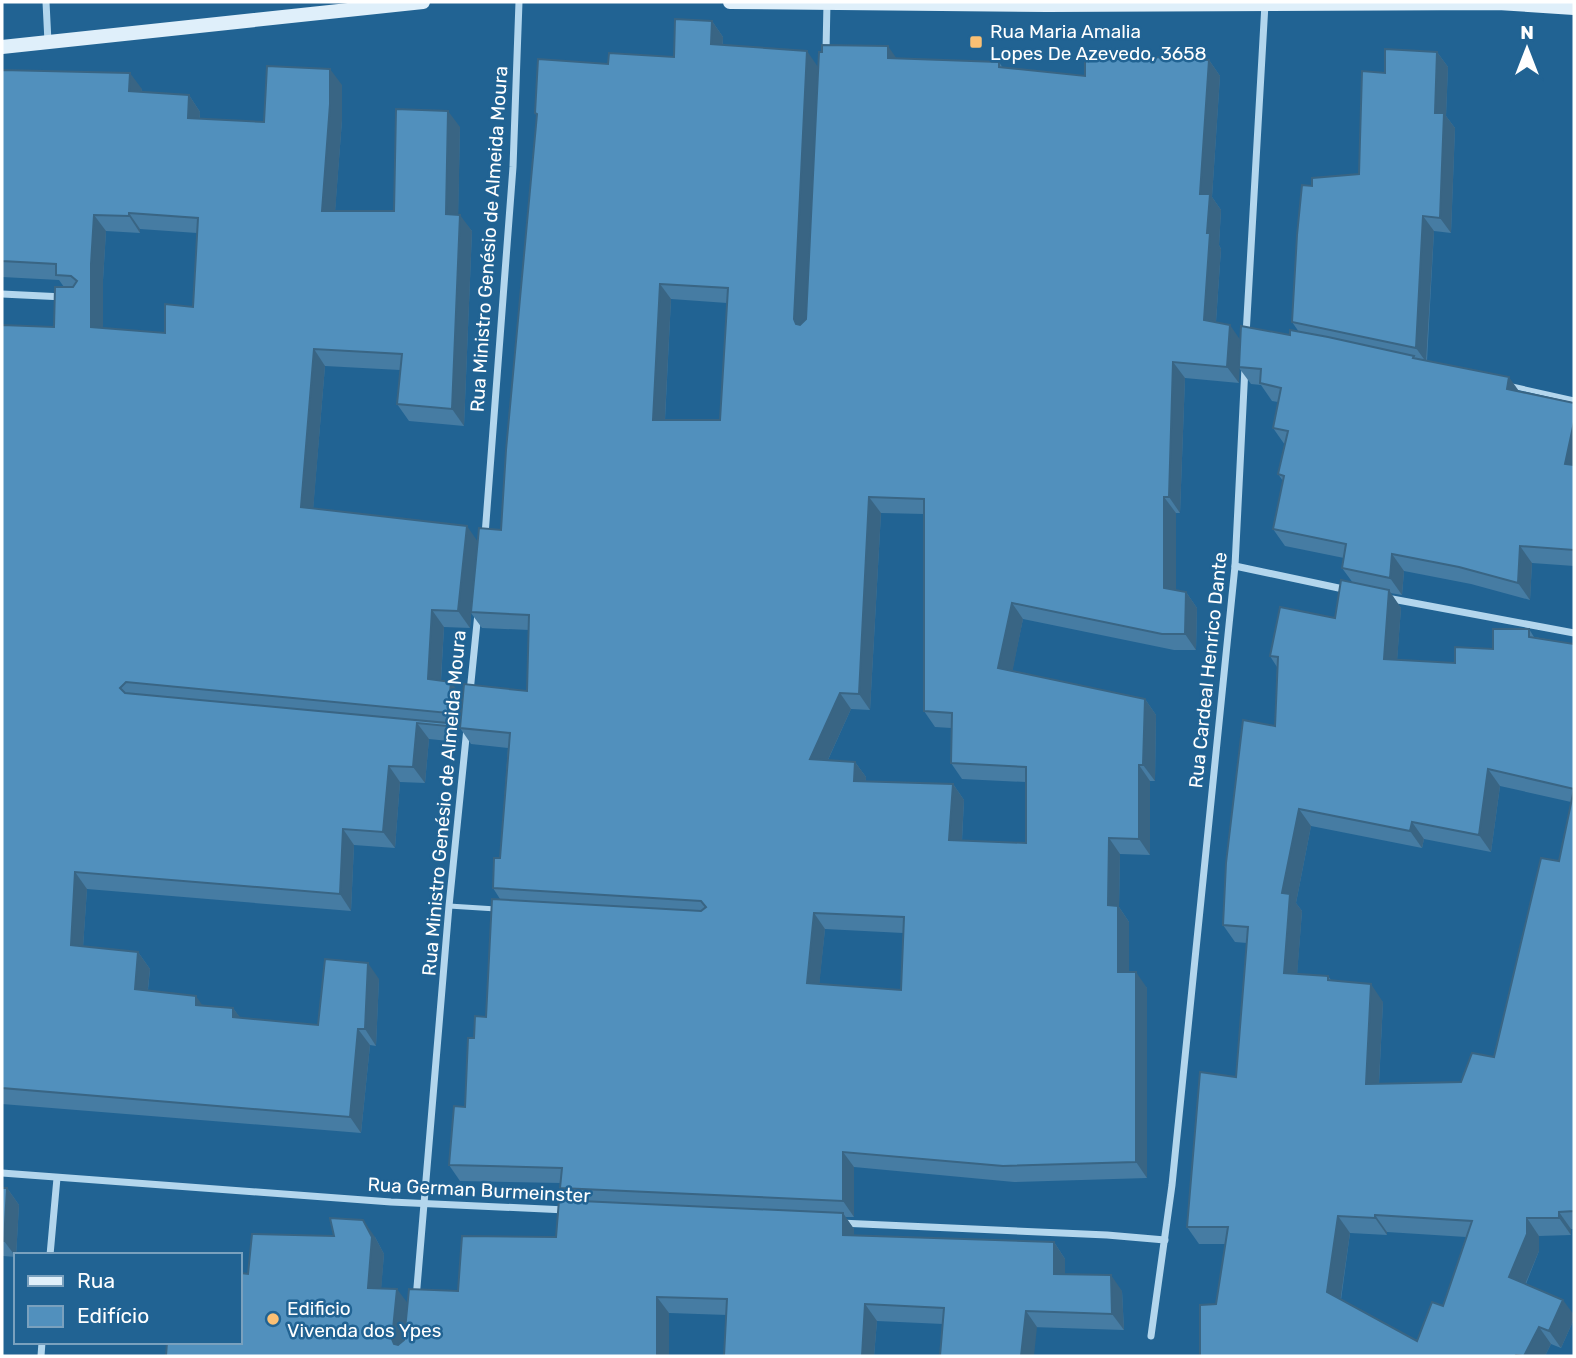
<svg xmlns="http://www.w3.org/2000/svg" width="1576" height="1358" viewBox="0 0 1576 1358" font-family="Rubik,sans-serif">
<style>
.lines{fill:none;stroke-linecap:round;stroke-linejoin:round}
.lane{stroke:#b3d6ed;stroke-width:5}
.street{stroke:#b3d6ed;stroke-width:7}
.secondary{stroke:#dfeffa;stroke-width:14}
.wall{fill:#467ca3;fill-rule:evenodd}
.shaded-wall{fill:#396584}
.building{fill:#5190bd;stroke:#396584;stroke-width:2;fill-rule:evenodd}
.poi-dot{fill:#fac074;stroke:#216393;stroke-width:2.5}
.labels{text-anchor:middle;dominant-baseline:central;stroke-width:5;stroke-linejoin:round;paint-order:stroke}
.poi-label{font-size:19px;fill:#fff;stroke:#216393;text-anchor:start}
.street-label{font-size:19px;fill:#fff;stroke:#216393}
</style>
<rect width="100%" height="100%" fill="#216393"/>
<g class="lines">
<g class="lane">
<polyline points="1512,386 1574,400"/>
<polyline points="449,906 496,909"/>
</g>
<g class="street">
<polyline points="46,2 48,42"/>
<polyline points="826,51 827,2"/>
<polyline points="2,294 64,297"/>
<polyline points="1246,335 1265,4"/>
<polyline points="485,535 513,167 519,2"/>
<polyline points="1235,566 1348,590"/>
<polyline points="1387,598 1574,633"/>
<polyline points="470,692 478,613"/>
<polyline points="2,1173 391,1202 566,1210"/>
<polyline points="840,1223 1107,1235 1165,1240"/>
<polyline points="50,1255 57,1178"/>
<polyline points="416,1299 449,906 467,728"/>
<polyline points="1151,1336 1172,1185 1235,566 1245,367"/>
<polyline points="41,1356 42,1342"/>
</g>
<g class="secondary">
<polyline points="730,2 1047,5 1498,3 1574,8"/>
<polyline points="2,47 423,2"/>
</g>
</g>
<g class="wall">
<path d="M 712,21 L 723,37 L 723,45 L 818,67 L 897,59 L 999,62 L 1003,68 L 1085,76 L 1209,60 L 1220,76 L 1212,197 L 1221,210 L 1219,245 L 1221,249 L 1216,322 L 1240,340 L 1290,335 L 1299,332 L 1292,322 L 1312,186 L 1359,174 L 1385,73 L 1437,52 L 1448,67 L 1446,116 L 1455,128 L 1451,233 L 1434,231 L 1427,361 L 1519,391 L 1574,403 L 1574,566 L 1532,563 L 1530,600 L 1471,584 L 1404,571 L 1402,595 L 1390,593 L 1401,608 L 1397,660 L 1455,663 L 1493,649 L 1529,629 L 1534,637 L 1574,644 L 1574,1229 L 1571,1229 L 1571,1235 L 1539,1236 L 1539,1251 L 1526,1284 L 1574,1315 L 1574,1319 L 1561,1348 L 1551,1344 L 1545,1356 L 1200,1356 L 1216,1304 L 1225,1244 L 1199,1244 L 1187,1227 L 1236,1077 L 1247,943 L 1235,942 L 1223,925 L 1275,726 L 1277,667 L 1270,656 L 1335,618 L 1353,583 L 1342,568 L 1344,558 L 1285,546 L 1273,529 L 1283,481 L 1278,474 L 1285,445 L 1273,428 L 1278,402 L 1272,401 L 1261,385 L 1251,384 L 1239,368 L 1239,383 L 1185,378 L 1180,513 L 1176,513 L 1176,590 L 1186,592 L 1197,608 L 1196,650 L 1174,650 L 1023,619 L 1012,671 L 1145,699 L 1156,715 L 1155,781 L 1150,781 L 1150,855 L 1120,854 L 1119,907 L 1129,922 L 1129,972 L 1147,988 L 1147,1178 L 1014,1182 L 854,1167 L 854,1217 L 845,1217 L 854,1229 L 854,1235 L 1054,1242 L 1065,1259 L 1065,1274 L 1122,1291 L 1124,1330 L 943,1324 L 877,1321 L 874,1356 L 724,1356 L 727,1315 L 669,1313 L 669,1356 L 248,1274 L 375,1237 L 384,1254 L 381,1288 L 408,1304 L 458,1291 L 556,1237 L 569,1200 L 560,1188 L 561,1183 L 460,1181 L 449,1165 L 465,1107 L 474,1038 L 486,1017 L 500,899 L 493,888 L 500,858 L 508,748 L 471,744 L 460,728 L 460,729 L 451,728 L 459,740 L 459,742 L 429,739 L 425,783 L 400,782 L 395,848 L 354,845 L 351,911 L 87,889 L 83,947 L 138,952 L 150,969 L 148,990 L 203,1005 L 233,1008 L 240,1018 L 318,1025 L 379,979 L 376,1046 L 370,1045 L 361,1133 L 2,1104 L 2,325 L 54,327 L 64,287 L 59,280 L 2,277 L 2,70 L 142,89 L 142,92 L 189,95 L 200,112 L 200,119 L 264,122 L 342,85 L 342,120 L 335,211 L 394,211 L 460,127 L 458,215 L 472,231 L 464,426 L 409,421 L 397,404 L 400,370 L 325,366 L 313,509 L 478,542 L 501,530 L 537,116 L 535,113 L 608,64 L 674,57 ZM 140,229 L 197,233 L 193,307 L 165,333 L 103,328 L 103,280 L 106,231 L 140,233 ZM 671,299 L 727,303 L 720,420 L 665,420 ZM 881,513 L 924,514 L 924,711 L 935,727 L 951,728 L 951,763 L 962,779 L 1026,782 L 1026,843 L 962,841 L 964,800 L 953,784 L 866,781 L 866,777 L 855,762 L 828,760 L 851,709 L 870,710 ZM 471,613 L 482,628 L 529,630 L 527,691 L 463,698 L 441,681 L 444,627 L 470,628 ZM 1500,786 L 1571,802 L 1559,861 L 1494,1057 L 1461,1082 L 1379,1084 L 1383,1002 L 1331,980 L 1328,976 L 1297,974 L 1302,911 L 1296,903 L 1311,826 L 1422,848 L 1424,839 L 1491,852 ZM 825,929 L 903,933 L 901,990 L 819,984 ZM 1387,1232 L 1466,1237 L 1443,1306 L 1417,1341 L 1341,1300 L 1350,1233 L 1387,1235 Z"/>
<polygon points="2,1188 7,1188 19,1205 16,1257 3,1256 2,1268"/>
</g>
<g class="shaded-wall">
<polygon points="712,21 723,37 722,60 711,44"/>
<polygon points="888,46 899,62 888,58"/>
<polygon points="807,51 818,67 805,335 796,324 794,319"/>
<polygon points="1437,52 1448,67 1446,116 1455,128 1451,233 1440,218 1435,113"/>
<polygon points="1209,60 1220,76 1212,197 1221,210 1219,245 1221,249 1215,336 1204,320 1207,233 1200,194"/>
<polygon points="330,69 342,85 342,120 334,227 322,211"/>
<polygon points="130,73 142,89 140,108 129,91"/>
<polygon points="189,95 200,112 199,135 188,118"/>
<polygon points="448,111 460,127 458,230 446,214"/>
<polygon points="129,213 140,229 140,233 129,216"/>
<polygon points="94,215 106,231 103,280 103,344 91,327 91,264"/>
<polygon points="460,215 472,231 464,426 452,409"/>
<polygon points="1423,216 1434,231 1426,362 1416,348"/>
<polygon points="660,284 671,299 664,436 653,420"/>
<polygon points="1230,325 1241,341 1239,383 1227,367"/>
<polygon points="314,349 325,366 312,524 301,507"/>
<polygon points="1173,362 1185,378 1180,513 1169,497"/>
<polygon points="1509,377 1521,394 1507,389"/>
<polygon points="1574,422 1574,476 1565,464"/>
<polygon points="869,497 881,513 870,710 859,694"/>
<polygon points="1164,497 1176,513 1176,604 1164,588"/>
<polygon points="467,526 478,542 470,628 458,611"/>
<polygon points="1520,546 1532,563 1530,600 1518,583"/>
<polygon points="1392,554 1404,571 1402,595 1390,578"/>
<polygon points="1389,590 1401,608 1396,676 1384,659"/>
<polygon points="1186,592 1197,608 1196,650 1185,634"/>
<polygon points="1012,603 1023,619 1010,684 998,668"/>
<polygon points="432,610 444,627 440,695 428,679"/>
<polygon points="451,682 463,698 460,729 448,713"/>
<polygon points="840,693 851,709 821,775 810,759"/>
<polygon points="1145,699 1156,715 1155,781 1143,765"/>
<polygon points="417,723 429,739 425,783 413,767"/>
<polygon points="447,723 459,740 459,742 447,726"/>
<polygon points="855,762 866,777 865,797 854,781"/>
<polygon points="1139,765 1150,781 1150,855 1139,839"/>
<polygon points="389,766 400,782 395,848 383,832"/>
<polygon points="1488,769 1500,786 1491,852 1479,835"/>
<polygon points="953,784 964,800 961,856 949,840"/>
<polygon points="1299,809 1311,826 1296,903 1302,911 1296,990 1284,973 1282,893"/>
<polygon points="1412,822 1424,839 1422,848 1410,831"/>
<polygon points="343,829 354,845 351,911 340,894"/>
<polygon points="1109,838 1120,854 1119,907 1129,922 1129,988 1118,972 1108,905"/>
<polygon points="75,872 87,889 82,962 71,945"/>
<polygon points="814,913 825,929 818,998 807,983"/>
<polygon points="138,952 150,969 146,1006 135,989"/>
<polygon points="368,963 379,979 376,1046 365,1029"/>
<polygon points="1136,972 1147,988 1147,1178 1136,1162"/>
<polygon points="1371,984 1383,1002 1378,1101 1366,1084"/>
<polygon points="196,996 207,1012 196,1005"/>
<polygon points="233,1008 245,1024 233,1017"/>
<polygon points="358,1029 370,1045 361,1133 350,1117"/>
<polygon points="843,1152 854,1167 854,1217 843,1201"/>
<polygon points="7,1188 19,1205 16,1257 4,1241"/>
<polygon points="1559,1212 1571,1229 1571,1235 1559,1218"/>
<polygon points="843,1213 854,1229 854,1251 843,1235"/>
<polygon points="1375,1215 1387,1232 1387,1235 1375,1218"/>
<polygon points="1338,1216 1350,1233 1339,1310 1327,1292"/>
<polygon points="1527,1218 1539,1236 1539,1251 1521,1294 1509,1277"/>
<polygon points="363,1220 375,1237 384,1254 380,1305 368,1288"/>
<polygon points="1054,1242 1065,1259 1065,1291 1054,1274"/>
<polygon points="1111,1275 1122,1291 1124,1330 1112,1314"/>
<polygon points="397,1289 409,1305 404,1355 394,1344 392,1339"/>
<polygon points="657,1297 669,1313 669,1356 657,1356"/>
<polygon points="1563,1300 1574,1315 1574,1319 1561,1348 1549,1331"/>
<polygon points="865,1304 877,1321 874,1356 862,1356"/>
<polygon points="1026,1311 1037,1327 1034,1356 1021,1356"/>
<polygon points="1539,1327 1551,1344 1545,1356 1524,1356"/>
</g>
<g class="building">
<path d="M 675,19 L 712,21 L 711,44 L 807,51 L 794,319 L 796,324 L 800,325 L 806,319 L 819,52 L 822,52 L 822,45 L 888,46 L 888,58 L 999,62 L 999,67 L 1085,76 L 1085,60 L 1153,58 L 1153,57 L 1209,60 L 1200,194 L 1210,194 L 1207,233 L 1210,233 L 1204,320 L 1230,325 L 1227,367 L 1173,362 L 1169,497 L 1164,497 L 1164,588 L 1186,592 L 1185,634 L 1162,634 L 1012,603 L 998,668 L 1145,699 L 1143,765 L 1139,765 L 1139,839 L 1109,838 L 1108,905 L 1118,906 L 1118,972 L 1136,972 L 1136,1162 L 1003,1166 L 843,1152 L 843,1201 L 560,1188 L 562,1168 L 449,1165 L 454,1106 L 465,1107 L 468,1038 L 474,1038 L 475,1016 L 486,1017 L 492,899 L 701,911 L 706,907 L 701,901 L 493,888 L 494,858 L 500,858 L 510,733 L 460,728 L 464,684 L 527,691 L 529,615 L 471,612 L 479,528 L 501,530 L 506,450 L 537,114 L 535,113 L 538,59 L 608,64 L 609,53 L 674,57 ZM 660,284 L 728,288 L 720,420 L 653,420 ZM 869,497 L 924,499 L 924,711 L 952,713 L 951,763 L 1026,767 L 1026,843 L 949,840 L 953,784 L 854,781 L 855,762 L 810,759 L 840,693 L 859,694 ZM 814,913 L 904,917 L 901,990 L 807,983 Z"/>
<polygon points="1385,49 1437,52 1435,113 1444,113 1440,218 1423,216 1416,348 1292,322 1297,235 1302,185 1312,186 1312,178 1359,174 1362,71 1385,73"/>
<path d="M 267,66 L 330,69 L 330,104 L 322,211 L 394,211 L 396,109 L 448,111 L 446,214 L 460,215 L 452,409 L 397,404 L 402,354 L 314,349 L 301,507 L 467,526 L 458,611 L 432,610 L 428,679 L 451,682 L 448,713 L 126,682 L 120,688 L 125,693 L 447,723 L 447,726 L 417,723 L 413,767 L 389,766 L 383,832 L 343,829 L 340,894 L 75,872 L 71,945 L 138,952 L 135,989 L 196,996 L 196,1005 L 233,1008 L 233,1017 L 318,1025 L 325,959 L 368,963 L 365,1029 L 358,1029 L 350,1117 L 2,1088 L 2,325 L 54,327 L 55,287 L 73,287 L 77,281 L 71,276 L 56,275 L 56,264 L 2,261 L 2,70 L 130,73 L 129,91 L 189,95 L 188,118 L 264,122 ZM 129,213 L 198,218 L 193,307 L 165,304 L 165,333 L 91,327 L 91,264 L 94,215 L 129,216 Z"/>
<polygon points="1241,326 1290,335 1290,330 1328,337 1414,356 1413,358 1509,377 1507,389 1574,403 1574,422 1565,464 1574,465 1574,550 1520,546 1518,583 1459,567 1392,554 1390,578 1342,568 1346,544 1273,529 1284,476 1278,474 1288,431 1273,428 1281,388 1260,383 1261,369 1239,367"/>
<path d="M 1341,580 L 1389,590 L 1384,659 L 1455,663 L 1455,647 L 1493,649 L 1493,629 L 1529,629 L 1529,637 L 1574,644 L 1574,789 L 1488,769 L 1479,835 L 1412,822 L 1410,831 L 1299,809 L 1282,893 L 1290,894 L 1284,973 L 1328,976 L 1328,980 L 1371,984 L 1366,1084 L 1461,1082 L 1472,1053 L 1494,1057 L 1541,858 L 1559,861 L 1574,789 L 1574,1211 L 1559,1212 L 1559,1218 L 1527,1218 L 1527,1234 L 1509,1277 L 1563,1300 L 1549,1331 L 1539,1327 L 1524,1356 L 1516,1355 L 1515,1356 L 1200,1356 L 1200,1305 L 1216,1304 L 1228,1227 L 1187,1227 L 1200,1072 L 1236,1077 L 1248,927 L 1223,925 L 1226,863 L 1243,720 L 1275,726 L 1278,657 L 1270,656 L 1280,607 L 1335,618 ZM 1375,1215 L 1472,1221 L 1443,1306 L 1432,1302 L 1417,1341 L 1327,1292 L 1338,1216 L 1375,1218 Z"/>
<polygon points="2,1188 7,1188 4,1241 2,1241"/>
<polygon points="559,1200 843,1213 843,1235 1054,1242 1054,1274 1111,1275 1112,1314 1026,1311 1021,1356 940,1356 944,1308 865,1304 862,1356 724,1356 727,1299 657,1297 657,1356 166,1356 167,1342 240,1342 240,1273 248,1274 252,1234 334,1236 330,1218 363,1220 372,1237 368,1288 397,1289 392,1339 394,1344 398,1345 404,1340 409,1289 458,1291 462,1236 556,1237"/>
</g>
<g class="poi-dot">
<rect x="969" y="35" width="14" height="14" rx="3.5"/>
<circle cx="273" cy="1319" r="7"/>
</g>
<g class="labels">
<g class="poi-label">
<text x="990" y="31">Rua Maria Amalia<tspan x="990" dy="22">Lopes De Azevedo, 3658</tspan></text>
<text x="287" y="1308">Edificio<tspan x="287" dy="22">Vivenda dos Ypes</tspan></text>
</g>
<g class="street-label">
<text transform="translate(489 239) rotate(-86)">Rua Ministro Genésio de Almeida Moura</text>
<text transform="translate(1208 670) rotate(-84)">Rua Cardeal Henrico Dante</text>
<text transform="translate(444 803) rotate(-85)">Rua Ministro Genésio de Almeida Moura</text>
<text transform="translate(479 1190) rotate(3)">Rua German Burmeinster</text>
</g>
</g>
<rect width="1576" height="1358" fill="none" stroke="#ffffff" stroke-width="7"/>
<rect x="14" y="1253" width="228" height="91" fill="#216393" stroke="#7aa1be" stroke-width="2"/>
<rect x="28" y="1276" width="35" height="10" fill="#dfeffa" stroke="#7aa1be" stroke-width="2"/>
<text x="77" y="1288" font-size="21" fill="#ffffff">Rua</text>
<rect x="28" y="1306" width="35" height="21" fill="#5190bd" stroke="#7aa1be" stroke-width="2"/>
<text x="77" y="1323" font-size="21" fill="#ffffff">Edifício</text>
<g transform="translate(1527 49)" stroke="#216393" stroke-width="5" paint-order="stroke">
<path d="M0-5L12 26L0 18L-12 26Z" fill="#ffffff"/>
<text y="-10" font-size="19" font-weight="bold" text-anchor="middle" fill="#ffffff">N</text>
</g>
</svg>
